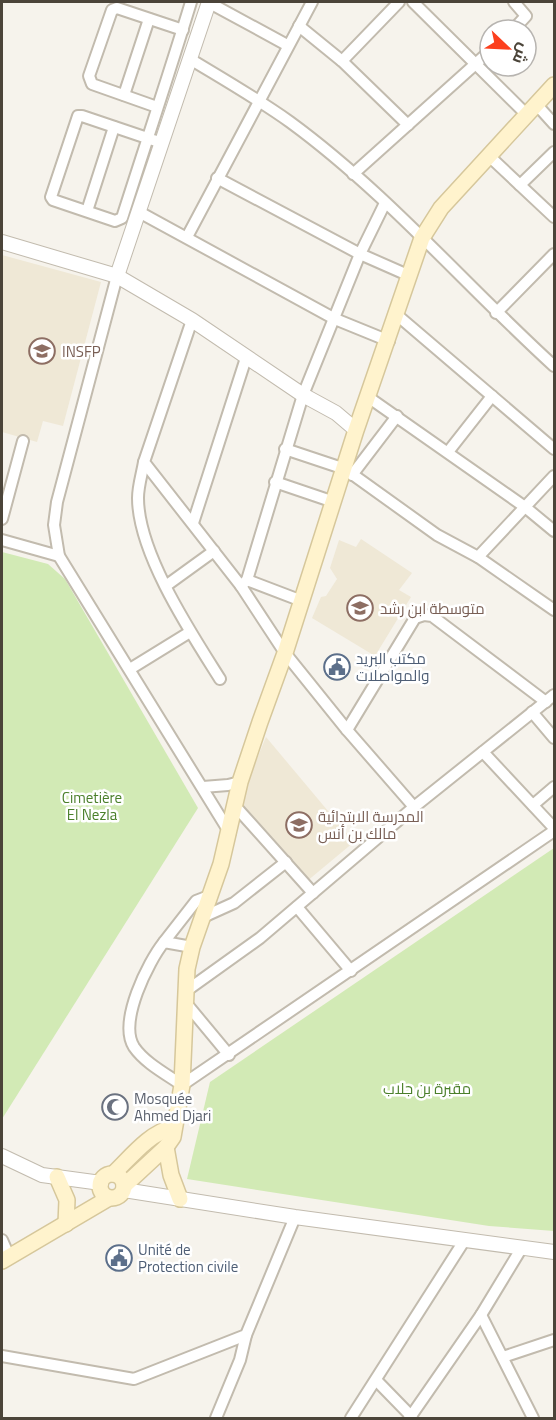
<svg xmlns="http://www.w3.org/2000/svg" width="556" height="1420" viewBox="0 0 556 1420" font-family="'Titillium Web',Cairo,sans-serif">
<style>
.education{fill:#efe8d6}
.green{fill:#d2eab5}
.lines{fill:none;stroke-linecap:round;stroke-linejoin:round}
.minor-casing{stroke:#c2bbae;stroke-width:14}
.tertiary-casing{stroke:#c2bbae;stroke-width:16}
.secondary-casing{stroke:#d6c79b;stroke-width:18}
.minor{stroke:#fff;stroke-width:10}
.tertiary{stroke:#fff;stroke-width:14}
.secondary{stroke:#fff3cd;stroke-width:15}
.labels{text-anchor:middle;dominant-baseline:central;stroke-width:5;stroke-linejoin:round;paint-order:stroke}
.education-label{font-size:15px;fill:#785e54;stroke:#fff;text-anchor:start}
.service-label{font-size:15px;fill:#4e5e75;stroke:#fff;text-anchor:start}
.park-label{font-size:15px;fill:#4a7f2a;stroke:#fff}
.worship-label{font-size:15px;fill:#5b616d;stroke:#fff;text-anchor:start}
</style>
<rect width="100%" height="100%" fill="#f6f3ec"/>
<g class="education">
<polygon points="2,255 101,282 63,426 43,421 37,442 2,432"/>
<polygon points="361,539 412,573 399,590 411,597 375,656 312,618 321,597 326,596 337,579 330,568 339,540 356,547"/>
<polygon points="266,737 354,842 306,882 242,808 242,795"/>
</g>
<g class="green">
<polygon points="2,552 48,564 65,579 198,808 2,1119"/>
<polygon points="554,848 554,1231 489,1226 187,1179 210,1082"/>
</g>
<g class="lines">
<g class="minor-casing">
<g id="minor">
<polyline points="208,2 287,45"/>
<polyline points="413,2 526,114"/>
<polyline points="299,26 342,61 408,125"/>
<polyline points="513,30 526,16 514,2"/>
<path d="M 190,59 C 223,79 258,99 290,122 C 387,193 466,286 554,366"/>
<polyline points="342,61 399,2"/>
<polyline points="124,95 149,19"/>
<polyline points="536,104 554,124"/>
<polyline points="157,107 92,84 89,76 112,10 117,8 183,30"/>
<path d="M 162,143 L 82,116 L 78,116 L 51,197 L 53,200 L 115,221 L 122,218 C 145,146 169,74 191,2"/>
<polyline points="488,155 554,217"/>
<polyline points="353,174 490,51"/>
<polyline points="217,178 360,254 410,276"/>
<polyline points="520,185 554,152"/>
<polyline points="87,211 114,127"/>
<polyline points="139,212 335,319 389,341"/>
<polyline points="187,237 312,2"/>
<polyline points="117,276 57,502 54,525 59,556 230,833"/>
<polyline points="496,313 554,254"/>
<polyline points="397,315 554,449"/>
<polyline points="192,320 144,462 241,586 285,653 347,730 414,807"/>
<polyline points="368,397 525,507 554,531"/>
<polyline points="285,449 345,469 437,535 478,557 554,476"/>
<polyline points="448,452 492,396"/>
<path d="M 144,462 C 142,474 138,486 138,498 C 138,553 191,633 220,679"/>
<polyline points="352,475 397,416"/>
<polyline points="275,482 334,502"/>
<polyline points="2,519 23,441"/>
<polyline points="193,523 246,358"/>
<polyline points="2,540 59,556"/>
<polyline points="478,557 554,610"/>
<polyline points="247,580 302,601"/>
<polyline points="167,585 214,551"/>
<polyline points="241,586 247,580 303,395 360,254 385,203"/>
<polyline points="130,669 190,632"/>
<polyline points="532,712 554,738"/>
<polyline points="347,730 415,618 424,615 432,616 546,702"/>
<polyline points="483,752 554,828"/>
<polyline points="203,787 228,785 240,782"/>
<polyline points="533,805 554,787"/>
<polyline points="236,807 313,893"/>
<polyline points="297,907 351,971"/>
<polyline points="203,917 234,903 286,862"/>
<polyline points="164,942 196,901 209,896"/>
<path d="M 192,947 L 164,942 C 148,962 118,1022 134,1047 C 145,1063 166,1074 182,1085 L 554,831"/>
<polyline points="186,991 260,938 414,807 554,695"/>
<polyline points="185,1002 229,1055"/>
<polyline points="2,1240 9,1256"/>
<polyline points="481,1315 533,1418"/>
<polyline points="2,1356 134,1379 246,1335 295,1217"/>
<polyline points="503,1357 554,1340"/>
<polyline points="376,1380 411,1416 409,1418"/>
<polyline points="216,1418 240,1360 246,1335"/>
<polyline points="351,1418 464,1241"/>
<polyline points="412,1418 411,1416 481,1315 521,1249"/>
</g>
</g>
<g class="tertiary-casing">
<g id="tertiary">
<polyline points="2,242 117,276 192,320 303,395 336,413 356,430"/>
<polyline points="117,276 209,2"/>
<polyline points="2,1156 42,1175 101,1183"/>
<polyline points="124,1190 295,1217 554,1252"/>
</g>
</g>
<g class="secondary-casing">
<g id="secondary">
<polyline points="166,1147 171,1175 180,1199"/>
<path d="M 113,1174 C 129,1159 150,1132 172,1128"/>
<circle cx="112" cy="1186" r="12"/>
<polyline points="57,1177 67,1200 66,1224"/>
<polyline points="124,1186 166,1147 173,1137 182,1085 187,969 192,947 221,864 240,782 260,722 285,653 356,430 422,238 441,208 554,85"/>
<polyline points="2,1261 109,1198"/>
</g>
</g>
<use href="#minor" class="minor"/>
<use href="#tertiary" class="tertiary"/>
<use href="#secondary" class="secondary"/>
</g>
<defs>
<g id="university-ring" transform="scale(1.35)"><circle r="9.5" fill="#fff" stroke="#8d6e63" stroke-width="1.5"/><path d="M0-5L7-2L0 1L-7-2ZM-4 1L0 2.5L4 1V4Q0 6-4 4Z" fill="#8d6e63"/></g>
<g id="school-ring" transform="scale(1.35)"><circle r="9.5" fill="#fff" stroke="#8d6e63" stroke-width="1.5"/><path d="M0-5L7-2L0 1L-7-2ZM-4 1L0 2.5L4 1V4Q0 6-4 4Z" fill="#8d6e63"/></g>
<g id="civic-ring" transform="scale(1.35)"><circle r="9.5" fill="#fff" stroke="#5c6f8a" stroke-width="1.5"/><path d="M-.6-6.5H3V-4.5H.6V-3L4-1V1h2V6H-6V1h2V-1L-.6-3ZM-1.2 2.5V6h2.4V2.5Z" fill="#5c6f8a"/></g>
<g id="mosque-ring" transform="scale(1.35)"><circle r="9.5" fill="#fff" stroke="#6b7280" stroke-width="1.5"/><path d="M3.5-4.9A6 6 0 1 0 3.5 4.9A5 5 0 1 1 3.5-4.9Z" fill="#6b7280"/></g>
</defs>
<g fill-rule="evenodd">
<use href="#university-ring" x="42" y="351"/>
<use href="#school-ring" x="360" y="608"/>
<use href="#civic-ring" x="337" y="667"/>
<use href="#school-ring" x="299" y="825"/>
<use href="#mosque-ring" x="115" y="1107"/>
<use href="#civic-ring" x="119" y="1258"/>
</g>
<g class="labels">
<g class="education-label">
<text x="62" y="351">INSFP</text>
<text x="380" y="608">متوسطة ابن رشد</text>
<text x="318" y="816">المدرسة الابتدائية<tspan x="318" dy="17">مالك بن أنس</tspan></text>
</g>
<g class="service-label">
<text x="356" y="658">مكتب البريد<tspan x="356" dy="17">والمواصلات</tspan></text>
<text x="138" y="1249">Unité de<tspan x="138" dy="17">Protection civile</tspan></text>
</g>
<g class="park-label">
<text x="92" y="797">Cimetière<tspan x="92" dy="17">El Nezla</tspan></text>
<text x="427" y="1088">مقبرة بن جلاب</text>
</g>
<g class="worship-label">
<text x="134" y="1098">Mosquée<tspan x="134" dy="17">Ahmed Djari</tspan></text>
</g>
</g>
<rect width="556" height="1420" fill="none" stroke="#4b4439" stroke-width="6"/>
<g transform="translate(508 48) rotate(113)"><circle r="28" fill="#ffffff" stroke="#b7b4b0" stroke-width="1.5"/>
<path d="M0-4.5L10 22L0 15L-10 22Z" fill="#fc3f1d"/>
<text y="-9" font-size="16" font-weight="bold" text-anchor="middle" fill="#4b4439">ش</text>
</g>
</svg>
